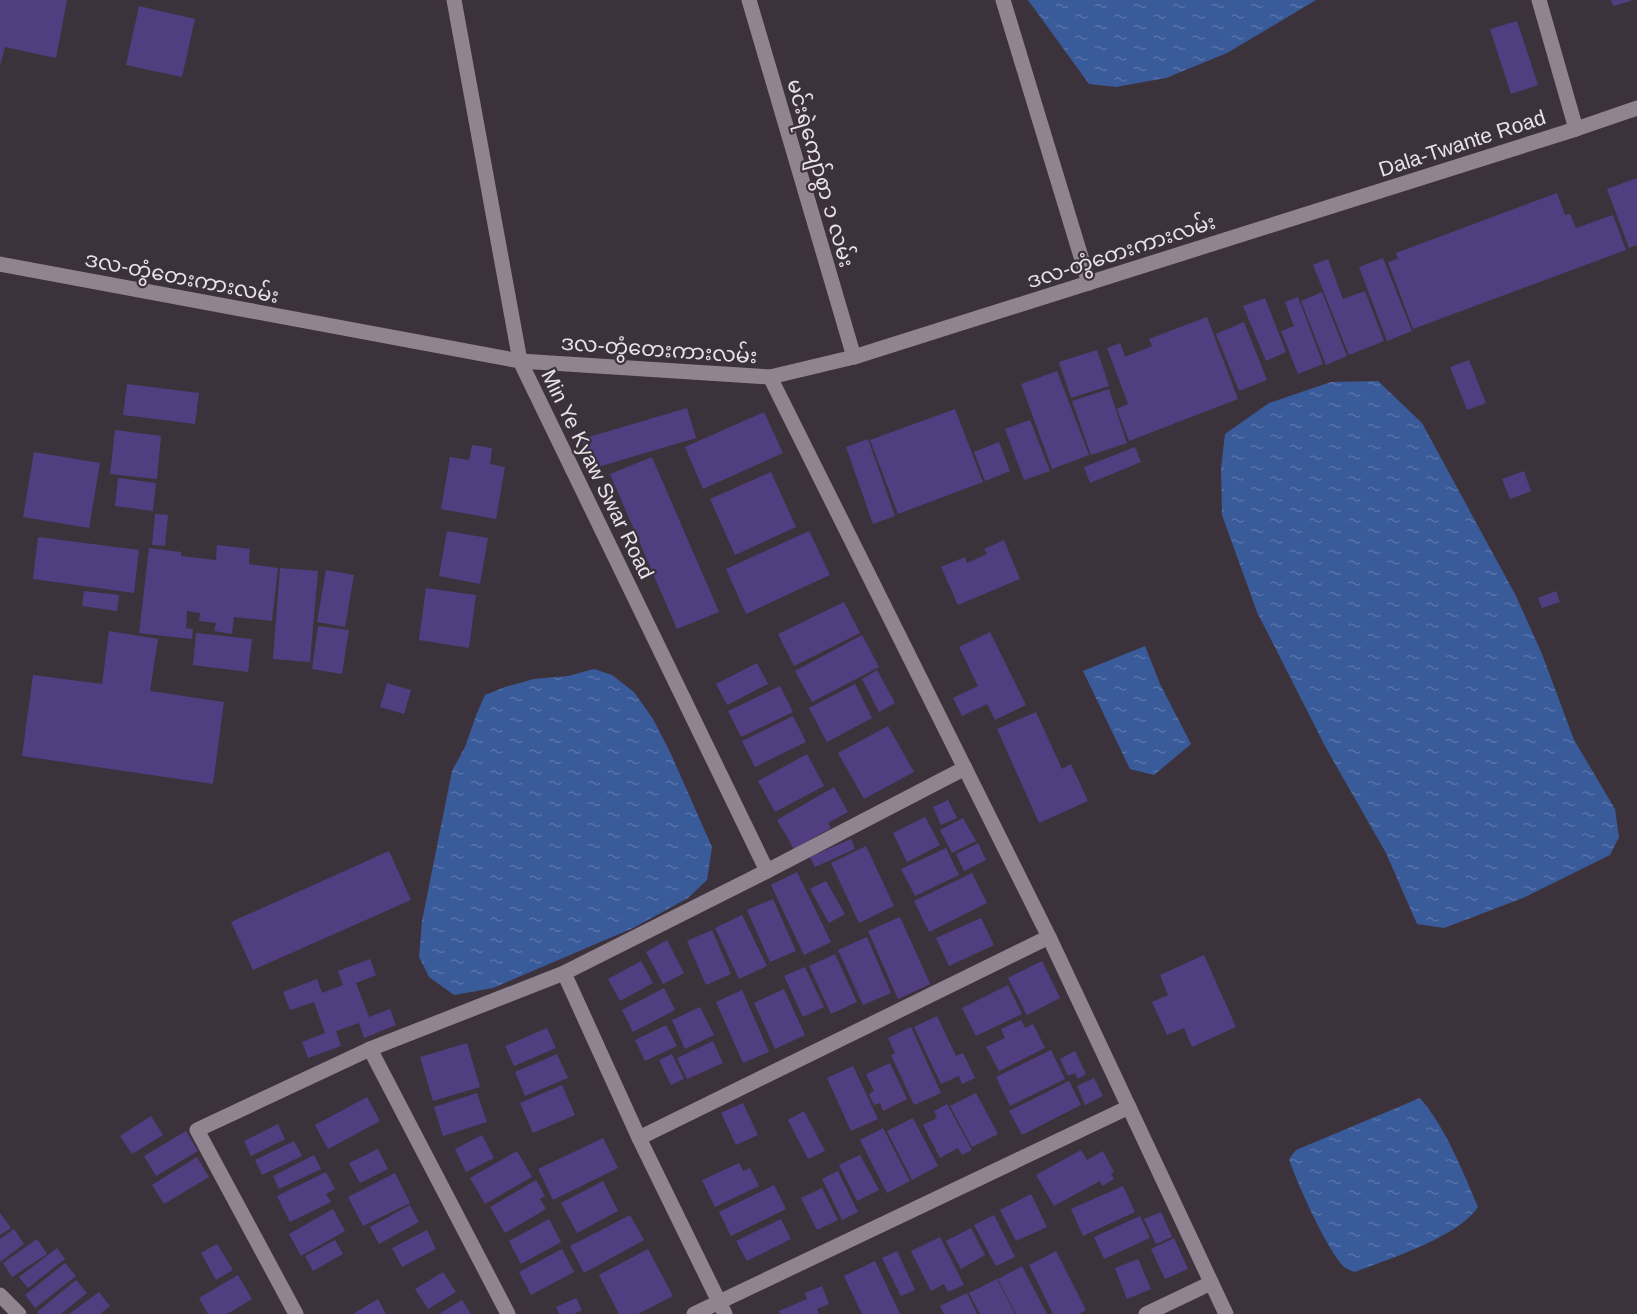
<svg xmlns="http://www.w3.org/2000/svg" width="1637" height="1314" viewBox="0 0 1637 1314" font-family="Arial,'Noto Sans Myanmar',sans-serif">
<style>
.water{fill:url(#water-ripples)}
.building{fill:#513e81}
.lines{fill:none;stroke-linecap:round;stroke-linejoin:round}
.minor{stroke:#908490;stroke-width:15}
.tertiary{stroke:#908490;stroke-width:15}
.secondary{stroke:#908490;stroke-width:15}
.labels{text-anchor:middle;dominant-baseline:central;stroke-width:4.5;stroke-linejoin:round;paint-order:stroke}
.street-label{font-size:21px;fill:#e9e2e9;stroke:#3c323c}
</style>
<defs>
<pattern id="water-ripples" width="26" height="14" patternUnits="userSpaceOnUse" patternTransform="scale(1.5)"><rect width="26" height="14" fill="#3a5b9a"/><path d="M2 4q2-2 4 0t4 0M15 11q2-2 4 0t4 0" fill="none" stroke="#5672a8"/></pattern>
</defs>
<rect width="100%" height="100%" fill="#3c323c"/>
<g class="water">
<polygon points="1028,0 1316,0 1227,53 1166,78 1116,87 1089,84"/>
<polygon points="1378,381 1422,423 1516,596 1542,654 1574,740 1615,809 1619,837 1610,855 1523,898 1444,928 1417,924 1386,853 1326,748 1257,612 1222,515 1221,469 1225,434 1269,403 1331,382"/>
<polygon points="1145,646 1160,684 1191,744 1154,775 1130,769 1083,671"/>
<polygon points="594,669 612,675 634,692 653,719 670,752 712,847 707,880 688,898 633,928 493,988 454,995 429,977 419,957 422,921 452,771 465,747 477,713 485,695 505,687 534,679 568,676"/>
<path d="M 1420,1098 C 1447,1130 1462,1170 1478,1207 C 1459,1237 1388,1259 1355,1272 C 1352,1271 1348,1270 1346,1268 C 1331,1259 1295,1179 1289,1159 L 1296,1150 Z"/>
</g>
<g class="building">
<polygon points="0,0 67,0 56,58 5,47 0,66"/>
<polygon points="1611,0 1631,0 1631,1 1613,6"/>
<polygon points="139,6 195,19 182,77 126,65"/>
<polygon points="1517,21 1538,85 1511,94 1490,29"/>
<polygon points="1637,178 1637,245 1629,248 1607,189"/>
<polygon points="1557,193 1565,215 1570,214 1576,228 1613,215 1626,250 1413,329 1388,262 1398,259 1396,253"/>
<polygon points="1383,258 1412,331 1387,341 1359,267"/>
<polygon points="1328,259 1343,299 1365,291 1384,341 1349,355 1313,265"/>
<polygon points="1322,292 1347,356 1326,365 1301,301"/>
<polygon points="1298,297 1323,364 1298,374 1281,331 1294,326 1285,302"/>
<polygon points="1265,298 1286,352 1266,361 1243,306"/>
<polygon points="1207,317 1238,399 1129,441 1117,409 1128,404 1107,348 1120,343 1125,357 1152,346 1149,339"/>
<polygon points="1244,322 1267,380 1239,391 1216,334"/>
<polygon points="1097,350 1109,386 1071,398 1059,362"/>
<polygon points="1469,360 1486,403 1467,410 1450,367"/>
<polygon points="1057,371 1089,455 1052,469 1021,384"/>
<polygon points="127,384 199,393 195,424 123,415"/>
<polygon points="1109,389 1127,443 1091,455 1072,401"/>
<polygon points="687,408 696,438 591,469 582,439"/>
<polygon points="955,409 983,482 898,514 870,440"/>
<polygon points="764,412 783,453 703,489 685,447"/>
<polygon points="1030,420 1050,471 1024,480 1005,429"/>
<polygon points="115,430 161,436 157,479 110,474"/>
<polygon points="868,439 895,516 873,524 846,447"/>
<polygon points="999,442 1010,471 985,481 974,452"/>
<polygon points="472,445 492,448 490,464 505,467 496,519 441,509 450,457 469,460"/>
<polygon points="1135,447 1141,462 1090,483 1084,467"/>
<polygon points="34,452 100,463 89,528 23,517"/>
<polygon points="652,457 719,612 677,629 610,474"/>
<polygon points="1524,471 1531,491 1510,499 1502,479"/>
<polygon points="771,472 796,527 735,555 710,499"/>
<polygon points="118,478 156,483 153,511 115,506"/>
<polygon points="155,514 168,515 165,546 152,545"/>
<polygon points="447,531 488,538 480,584 439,576"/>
<polygon points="809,531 830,575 746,614 726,569"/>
<polygon points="38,537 139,550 134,593 33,579"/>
<polygon points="1004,540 1020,579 958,605 941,567 965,557 967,563 987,554 984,549"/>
<polygon points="217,545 250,549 249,564 278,568 272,621 234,617 232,634 214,631 216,623 199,621 200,613 187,611 186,628 193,629 192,639 139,633 149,548 181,552 181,556 216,560"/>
<polygon points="280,568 318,571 310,662 273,659"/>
<polygon points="326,570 354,575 345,627 317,622"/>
<polygon points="426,588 476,595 469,648 419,640"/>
<polygon points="84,591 119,595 117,611 82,606"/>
<polygon points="1556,591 1560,602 1542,608 1538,598"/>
<polygon points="844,602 860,633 794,666 778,634"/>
<polygon points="318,626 349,630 342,674 312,669"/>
<polygon points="109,631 158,639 150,691 224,702 213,784 22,756 33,675 102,684"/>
<polygon points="990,632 1026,705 995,720 987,704 962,716 953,698 978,686 959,647"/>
<polygon points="196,633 252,639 248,672 193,665"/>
<polygon points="862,635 879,667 812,702 795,671"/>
<polygon points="757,663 768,684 727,705 716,684"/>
<polygon points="877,670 895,703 879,712 862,679"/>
<polygon points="387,683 411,690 404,714 380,707"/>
<polygon points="855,684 872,718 827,742 809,708"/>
<polygon points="780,686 793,712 741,737 728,711"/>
<polygon points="1036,712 1062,769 1071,764 1088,801 1039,823 997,729"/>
<polygon points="793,716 806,742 755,767 742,741"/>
<polygon points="888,726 914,772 864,799 838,753"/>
<polygon points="807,754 824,786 775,812 758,781"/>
<polygon points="834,787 848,812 828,823 831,828 794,849 777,820"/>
<polygon points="948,800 957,818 941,825 933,807"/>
<polygon points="925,817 940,845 907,862 893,833"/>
<polygon points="963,818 976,841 952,853 940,830"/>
<polygon points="851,839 855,849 815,867 810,857"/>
<polygon points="978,843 986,860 964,871 956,854"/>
<polygon points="866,846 894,906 859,923 831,863"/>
<polygon points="946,848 959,875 915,896 901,869"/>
<polygon points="389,851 411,900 253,970 231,922"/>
<polygon points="797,872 831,942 804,955 771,885"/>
<polygon points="972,873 987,903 929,932 914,901"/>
<polygon points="826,881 845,914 829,923 810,889"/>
<polygon points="773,899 796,951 770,962 747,910"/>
<polygon points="742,915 767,966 739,979 715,928"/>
<polygon points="900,917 930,984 898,999 868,931"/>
<polygon points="981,918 994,945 949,966 936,938"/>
<polygon points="712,930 731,974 706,985 687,941"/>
<polygon points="867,937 891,993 863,1005 838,950"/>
<polygon points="667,940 684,973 663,984 646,952"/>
<polygon points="835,954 857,1002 831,1014 809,966"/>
<polygon points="1204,955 1236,1027 1192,1047 1184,1028 1167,1035 1152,1002 1168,995 1160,975"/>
<polygon points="370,959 376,975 356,983 369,1017 390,1009 396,1025 364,1038 359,1023 336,1031 341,1046 308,1058 302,1042 325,1033 314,1002 290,1010 283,992 317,979 322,993 343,985 338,971"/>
<polygon points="641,961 653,983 620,1001 608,979"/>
<polygon points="1042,961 1060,998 1027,1015 1008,978"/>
<polygon points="805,967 824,1007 803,1017 784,976"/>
<polygon points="1008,985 1022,1014 976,1036 962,1008"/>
<polygon points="664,988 675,1010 633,1032 622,1010"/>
<polygon points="784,989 805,1035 775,1049 754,1003"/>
<polygon points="742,990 769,1052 743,1063 716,1002"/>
<polygon points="700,1007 714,1035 685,1049 672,1020"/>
<polygon points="937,1016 956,1056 963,1053 975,1078 962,1084 959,1076 941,1084 914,1027"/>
<polygon points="1021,1020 1025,1028 1033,1024 1045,1048 999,1071 986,1047 1005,1038 1001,1029"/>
<polygon points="666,1025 677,1046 645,1061 635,1040"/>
<polygon points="911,1027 941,1093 914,1105 891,1055 895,1053 888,1038"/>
<polygon points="547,1028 556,1048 514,1066 505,1046"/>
<polygon points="713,1041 723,1063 687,1079 677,1058"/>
<polygon points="467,1043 480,1087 433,1101 420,1057"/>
<polygon points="1051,1050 1065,1079 1010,1106 996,1077"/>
<polygon points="1075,1051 1086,1074 1078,1079 1075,1073 1068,1076 1060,1059"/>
<polygon points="557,1054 568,1078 525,1096 515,1072"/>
<polygon points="672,1054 684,1079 671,1085 659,1060"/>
<polygon points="890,1063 907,1099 883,1111 880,1103 874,1105 869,1094 874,1091 866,1074"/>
<polygon points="853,1066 878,1119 851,1131 827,1078"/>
<polygon points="1094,1078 1103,1096 1085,1105 1077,1086"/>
<polygon points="1069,1081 1081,1105 1022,1135 1009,1111"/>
<polygon points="562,1085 575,1115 533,1133 520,1103"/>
<polygon points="477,1093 487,1122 443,1136 434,1107"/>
<polygon points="976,1093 998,1134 972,1147 950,1106"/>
<polygon points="367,1097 380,1121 328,1149 315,1125"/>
<polygon points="743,1103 758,1135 736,1145 721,1113"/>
<polygon points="947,1104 972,1150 962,1155 958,1148 940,1158 923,1125 937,1118 934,1111"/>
<polygon points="804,1111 825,1151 808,1159 788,1120"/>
<polygon points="151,1116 163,1135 132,1154 120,1136"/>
<polygon points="913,1118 938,1166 912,1180 887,1131"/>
<polygon points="278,1124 285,1139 251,1156 244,1141"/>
<polygon points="883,1128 910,1181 887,1193 860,1140"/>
<polygon points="186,1131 198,1151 156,1176 144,1156"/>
<polygon points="482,1135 494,1158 466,1172 455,1149"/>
<polygon points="603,1138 618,1168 553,1200 538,1169"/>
<polygon points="294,1141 302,1156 262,1175 255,1160"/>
<polygon points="378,1149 388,1169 360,1183 349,1163"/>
<polygon points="1081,1150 1087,1160 1103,1151 1114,1172 1111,1174 1114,1179 1102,1186 1100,1181 1054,1206 1036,1175"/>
<polygon points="517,1151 532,1177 485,1204 470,1178"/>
<polygon points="314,1155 321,1169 279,1189 273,1176"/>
<polygon points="860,1155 879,1190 857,1201 839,1165"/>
<polygon points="197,1157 209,1177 164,1204 152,1185"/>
<polygon points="739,1163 743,1171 750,1168 759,1186 715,1207 702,1180"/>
<polygon points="838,1171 858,1212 842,1220 822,1179"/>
<polygon points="326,1172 335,1189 326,1194 331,1202 290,1222 277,1196"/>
<polygon points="395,1173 410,1203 363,1226 348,1197"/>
<polygon points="536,1180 545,1196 540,1199 546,1209 505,1233 490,1207"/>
<polygon points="603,1181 618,1211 577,1233 561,1203"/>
<polygon points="774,1185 786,1209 731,1236 719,1212"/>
<polygon points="1123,1186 1135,1212 1083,1236 1071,1209"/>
<polygon points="822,1188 838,1220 817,1230 801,1198"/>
<polygon points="1031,1194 1047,1227 1016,1241 1000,1210"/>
<polygon points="410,1205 419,1222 379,1244 370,1227"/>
<polygon points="333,1209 345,1231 301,1256 289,1234"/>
<polygon points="1161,1212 1172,1237 1156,1244 1144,1219"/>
<polygon points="0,1213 11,1228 0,1235"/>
<polygon points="630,1215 644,1240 584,1273 570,1246"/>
<polygon points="994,1215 1015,1257 996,1266 974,1225"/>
<polygon points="1140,1216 1150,1238 1104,1259 1094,1237"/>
<polygon points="549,1219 561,1242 521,1264 509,1241"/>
<polygon points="781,1219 791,1239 747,1261 736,1241"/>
<polygon points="971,1228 985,1255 961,1269 946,1241"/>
<polygon points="14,1229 24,1244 0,1262 0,1239"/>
<polygon points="427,1230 436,1249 402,1267 392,1248"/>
<polygon points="940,1237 964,1285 948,1292 944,1284 931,1291 911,1251"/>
<polygon points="1174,1238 1188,1269 1165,1279 1151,1249"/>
<polygon points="37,1239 47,1254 12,1277 3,1263"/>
<polygon points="335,1240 343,1254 313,1271 305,1256"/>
<polygon points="217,1244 233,1270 216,1280 201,1253"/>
<polygon points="57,1248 65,1259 28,1288 19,1277"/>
<polygon points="562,1249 574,1272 531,1295 519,1272"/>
<polygon points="648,1249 673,1296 638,1314 619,1314 599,1275"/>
<polygon points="897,1251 915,1290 901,1296 882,1258"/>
<polygon points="1056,1251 1086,1310 1079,1314 1053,1314 1029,1265"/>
<polygon points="1138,1259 1151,1289 1127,1299 1115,1268"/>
<polygon points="875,1261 900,1314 862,1314 844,1276"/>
<polygon points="65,1263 76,1276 35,1308 25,1295"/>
<polygon points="1022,1266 1047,1314 1016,1314 998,1279"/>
<polygon points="443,1272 456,1292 428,1309 415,1289"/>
<polygon points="238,1275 252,1299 227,1314 208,1314 199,1298"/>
<polygon points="997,1279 1015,1314 980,1314 969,1293"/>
<polygon points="76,1280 87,1293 61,1314 39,1314 37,1312"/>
<polygon points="822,1286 829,1304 817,1309 819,1314 780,1314 779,1311 807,1299 805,1293"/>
<polygon points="99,1292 110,1306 100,1314 69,1314"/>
<polygon points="967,1293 977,1314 944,1314 940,1306"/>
<polygon points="576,1298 582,1310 574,1314 559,1314 556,1307"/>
<polygon points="378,1299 386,1314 353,1314"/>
<polygon points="462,1300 471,1314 439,1314"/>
</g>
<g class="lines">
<g class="minor">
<polyline points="454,0 520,361 767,871"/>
<polyline points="749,0 854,357"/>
<polyline points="1003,0 1089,283"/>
<polyline points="770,377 1049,937 1226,1314"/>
<polyline points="564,973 639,1138 725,1314"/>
<polyline points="370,1049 508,1314"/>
<polyline points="639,1138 1049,937"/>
<polyline points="0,1295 19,1314"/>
<polyline points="296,1314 197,1130 370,1049 564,973 767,871 965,768"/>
<polyline points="694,1314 1129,1107"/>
<polyline points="1146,1314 1211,1283"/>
</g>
<polyline class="tertiary" points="1539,0 1576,129"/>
<polyline class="secondary" points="0,264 520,361 770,377 854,357 1576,129 1637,108"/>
</g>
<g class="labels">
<g class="street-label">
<text transform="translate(1462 143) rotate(-18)">Dala-Twante Road</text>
<text transform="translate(821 173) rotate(74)">မင်းရဲကျော်စွာ ၁ လမ်း</text>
<text transform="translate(1121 251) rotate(-18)">ဒလ-တွံတေးကားလမ်း</text>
<text transform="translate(182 277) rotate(11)">ဒလ-တွံတေးကားလမ်း</text>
<text transform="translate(659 349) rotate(4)">ဒလ-တွံတေးကားလမ်း</text>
<text transform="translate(598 474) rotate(64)">Min Ye Kyaw Swar Road</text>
</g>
</g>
</svg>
